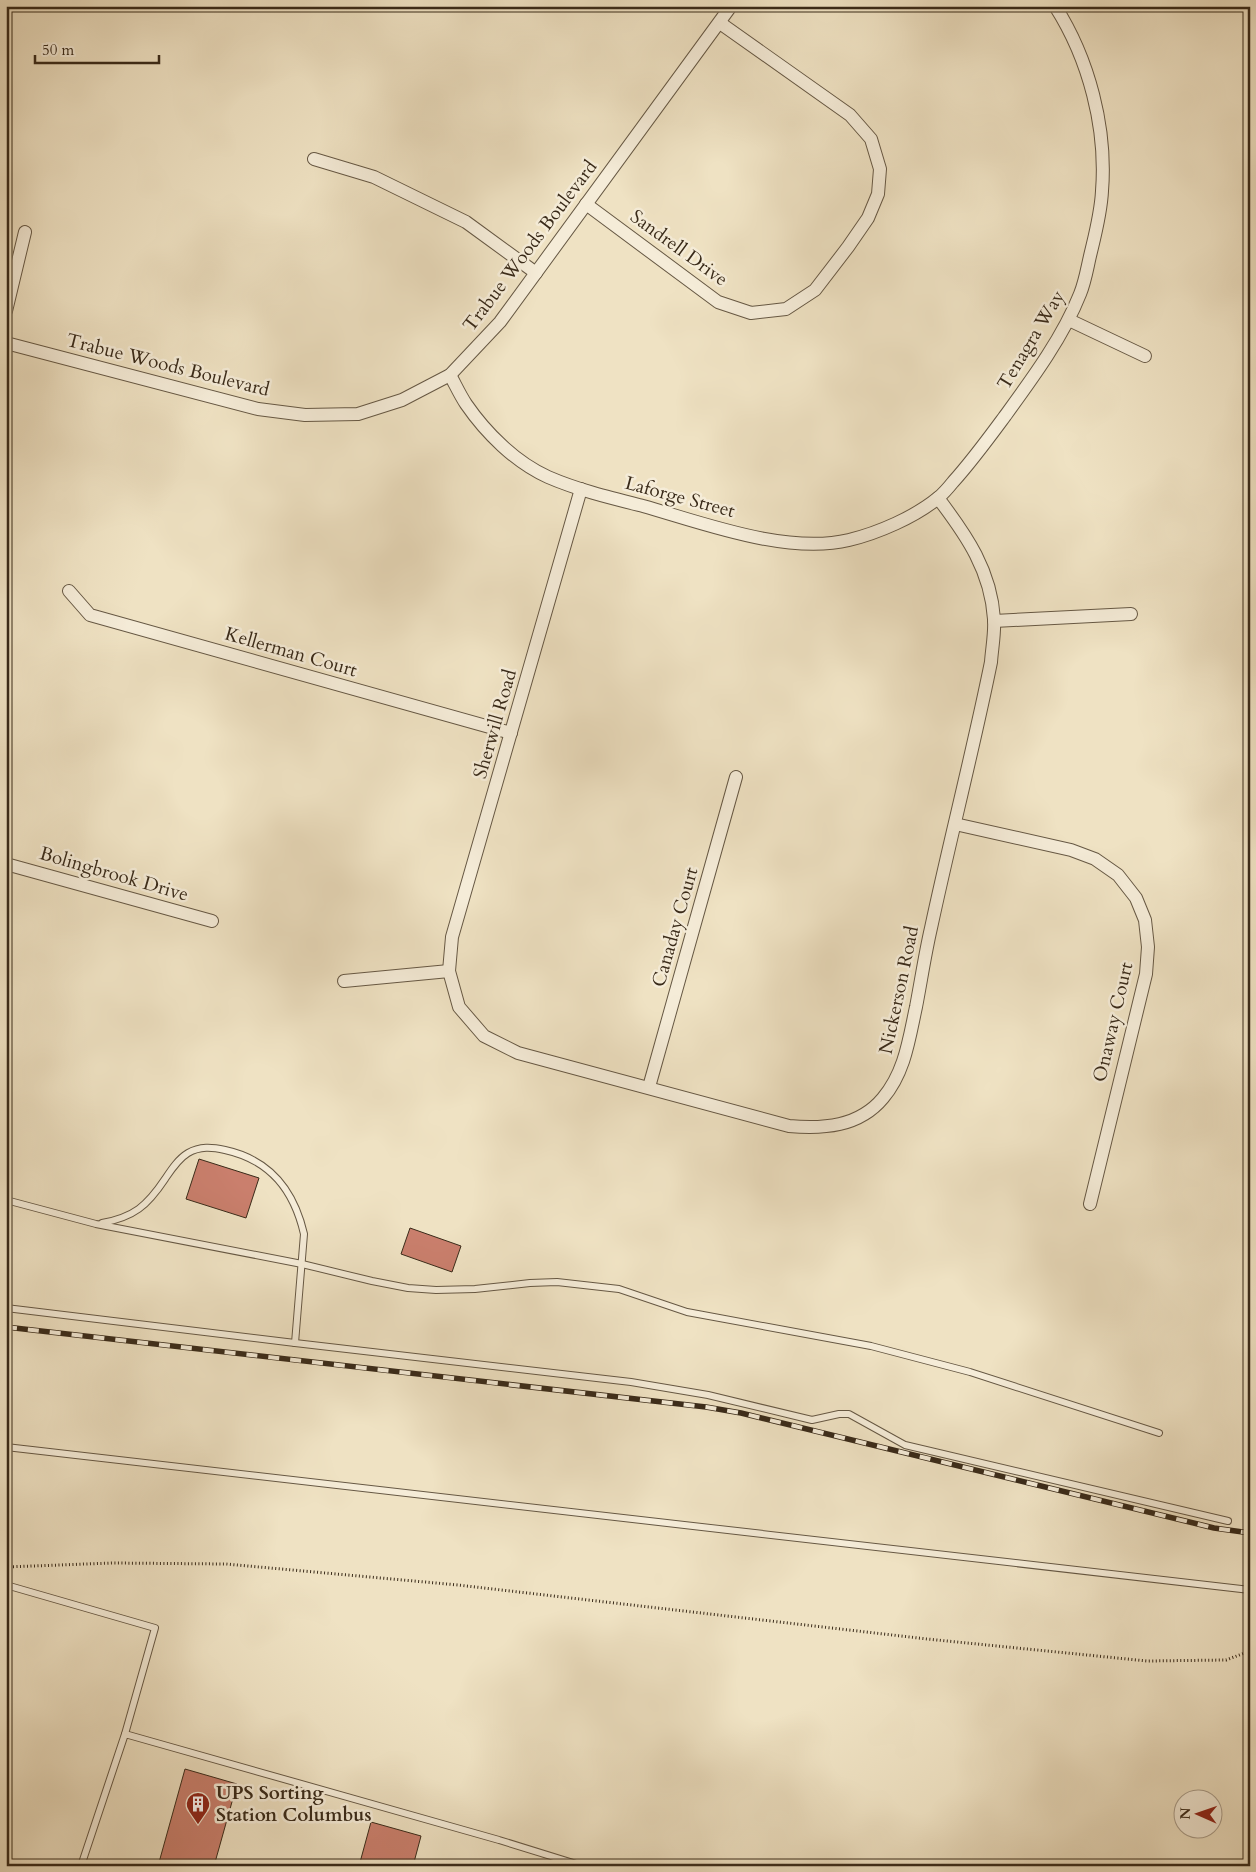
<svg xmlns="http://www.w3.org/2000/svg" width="1256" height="1872" viewBox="0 0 1256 1872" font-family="Cardo,serif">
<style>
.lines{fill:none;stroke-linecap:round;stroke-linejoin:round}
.stream{stroke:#738375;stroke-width:5}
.building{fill:#ca7f6d;stroke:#392a19}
.lane-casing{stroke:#665844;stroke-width:8}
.street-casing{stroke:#665844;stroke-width:14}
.path{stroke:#392a19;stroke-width:3;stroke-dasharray:1 2.5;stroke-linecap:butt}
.lane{stroke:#f5ecd8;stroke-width:6}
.street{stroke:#f5ecd8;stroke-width:12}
.rail-casing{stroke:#392a19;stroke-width:5.5}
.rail{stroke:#f5ecd8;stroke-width:4;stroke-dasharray:11;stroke-linecap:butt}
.labels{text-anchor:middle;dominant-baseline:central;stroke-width:5;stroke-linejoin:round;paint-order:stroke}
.street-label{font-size:19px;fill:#392a19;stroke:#f5ecd8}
.poi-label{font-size:19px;font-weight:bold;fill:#392a19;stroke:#f5ecd8;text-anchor:start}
</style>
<rect width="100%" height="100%" fill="#efe2c3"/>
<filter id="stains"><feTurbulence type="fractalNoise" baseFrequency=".004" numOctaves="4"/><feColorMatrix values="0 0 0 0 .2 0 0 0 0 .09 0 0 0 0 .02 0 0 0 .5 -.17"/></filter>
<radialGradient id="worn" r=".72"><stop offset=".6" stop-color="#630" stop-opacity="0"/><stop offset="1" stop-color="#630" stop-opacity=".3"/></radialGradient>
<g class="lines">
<polyline class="stream" points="1249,6 1250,8"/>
</g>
<g class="building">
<polygon points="199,1159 259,1178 246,1218 186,1199"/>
<polygon points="410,1228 461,1246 452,1272 401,1254"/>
<polygon points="185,1769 237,1784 214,1866 158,1866"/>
<polygon points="371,1822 421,1836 413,1866 359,1866"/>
</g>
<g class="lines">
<g class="lane-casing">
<g id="lane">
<polyline points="6,1200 96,1224 302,1264 372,1281 408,1288 436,1290 475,1289 530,1283 557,1282 619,1289 687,1312 871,1346 970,1372 1159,1433"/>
<path d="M 102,1223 C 134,1217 147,1206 165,1179 C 171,1170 178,1159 188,1153 C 200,1146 212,1147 225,1150 C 271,1160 294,1191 304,1234 L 295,1343"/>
<polyline points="6,1308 295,1343 631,1382 708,1395 812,1420 839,1414 849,1414 905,1445 1228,1521"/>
<polyline points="6,1447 1250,1590"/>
<polyline points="6,1585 155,1628 125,1734"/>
<polyline points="81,1866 125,1734 499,1840 583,1866"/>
</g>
</g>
<g class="street-casing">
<g id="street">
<polyline points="314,159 374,177 466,222 536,273"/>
<polyline points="586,204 718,302 751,313 786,309 815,290 848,247 868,218 878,194 880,169 871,139 850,115 720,23"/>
<polyline points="6,311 25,232"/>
<polyline points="1069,320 1145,356"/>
<polyline points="6,343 258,409 305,415 358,414 402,400 450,375 500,322 731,6"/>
<path d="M 450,375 C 455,384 460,395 466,404 C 486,433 515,462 548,477 C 578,490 611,498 643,506 C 703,523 787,555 849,540 C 878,533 915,517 938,498 C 944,493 949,487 953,482 C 972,461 988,439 1005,416 C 1032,379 1063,337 1080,294 C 1085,282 1087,269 1090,256 C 1095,235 1101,213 1102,191 C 1107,128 1089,59 1055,6"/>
<path d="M 581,489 L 452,937 L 449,971 L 459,1007 L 484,1036 L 518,1053 L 789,1126 C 823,1129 859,1127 883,1098 C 905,1072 909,1039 916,1007 C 921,981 925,954 931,928 C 950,839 973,751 991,662 C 992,648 995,633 994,619 C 991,571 967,536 938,498"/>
<polyline points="69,591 90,615 511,733"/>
<polyline points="994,621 1131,614"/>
<polyline points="955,824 1071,850 1095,859 1118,875 1136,898 1145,920 1148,947 1146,974 1090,1204"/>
<polyline points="6,864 212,921"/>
<polyline points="344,981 449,971"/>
<polyline points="649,1087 736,777"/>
</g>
</g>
<polyline class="path" points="6,1567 113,1563 226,1564 458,1585 927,1639 1147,1661 1226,1660 1250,1651"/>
<use href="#lane" class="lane"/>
<use href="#street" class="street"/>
<g class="rail-casing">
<polyline id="rail" points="6,1327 706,1407 741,1413 1214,1528 1250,1533"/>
</g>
<use href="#rail" class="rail"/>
</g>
<defs>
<g id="building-pin" transform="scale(1.25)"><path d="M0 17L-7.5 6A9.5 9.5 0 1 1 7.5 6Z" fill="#8f2418" stroke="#f5ecd8"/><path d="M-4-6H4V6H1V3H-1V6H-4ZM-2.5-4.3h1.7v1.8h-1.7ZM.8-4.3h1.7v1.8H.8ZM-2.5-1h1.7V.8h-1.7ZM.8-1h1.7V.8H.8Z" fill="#fff"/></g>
</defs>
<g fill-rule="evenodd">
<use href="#building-pin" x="198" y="1804"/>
</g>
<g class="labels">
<g class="street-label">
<text transform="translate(530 246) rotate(-53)">Trabue Woods Boulevard</text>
<text transform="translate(679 248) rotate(36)">Sandrell Drive</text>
<text transform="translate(1031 340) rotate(-59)">Tenagra Way</text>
<text transform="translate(168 365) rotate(14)">Trabue Woods Boulevard</text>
<text transform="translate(680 497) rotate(15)">Laforge Street</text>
<text transform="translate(291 652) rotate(16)">Kellerman Court</text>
<text transform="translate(495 724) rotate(-74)">Sherwill Road</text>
<text transform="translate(114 874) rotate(16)">Bolingbrook Drive</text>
<text transform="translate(675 927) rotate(-74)">Canaday Court</text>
<text transform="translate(899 990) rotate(-78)">Nickerson Road</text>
<text transform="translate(1113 1022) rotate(-77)">Onaway Court</text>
</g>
<g class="poi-label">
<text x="216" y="1793">UPS Sorting<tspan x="216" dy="22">Station Columbus</tspan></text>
</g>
</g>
<rect width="1256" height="1872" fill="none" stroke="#efe2c3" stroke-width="25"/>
<rect x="8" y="8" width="1241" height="1857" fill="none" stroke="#392a19" stroke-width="2.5"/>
<rect x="12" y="12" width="1231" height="1847" fill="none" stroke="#392a19"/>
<g transform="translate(1198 1814) rotate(272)"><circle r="24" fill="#f5ecd8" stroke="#aa9e8c"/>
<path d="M0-4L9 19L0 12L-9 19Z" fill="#8f2418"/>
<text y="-8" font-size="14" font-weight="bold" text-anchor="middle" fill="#392a19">N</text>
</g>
<path d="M35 55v8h124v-8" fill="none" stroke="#392a19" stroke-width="2.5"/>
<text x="42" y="55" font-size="15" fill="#392a19" stroke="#f5ecd8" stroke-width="4" paint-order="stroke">50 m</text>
<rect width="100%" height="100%" filter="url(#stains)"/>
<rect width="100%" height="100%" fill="url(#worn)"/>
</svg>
